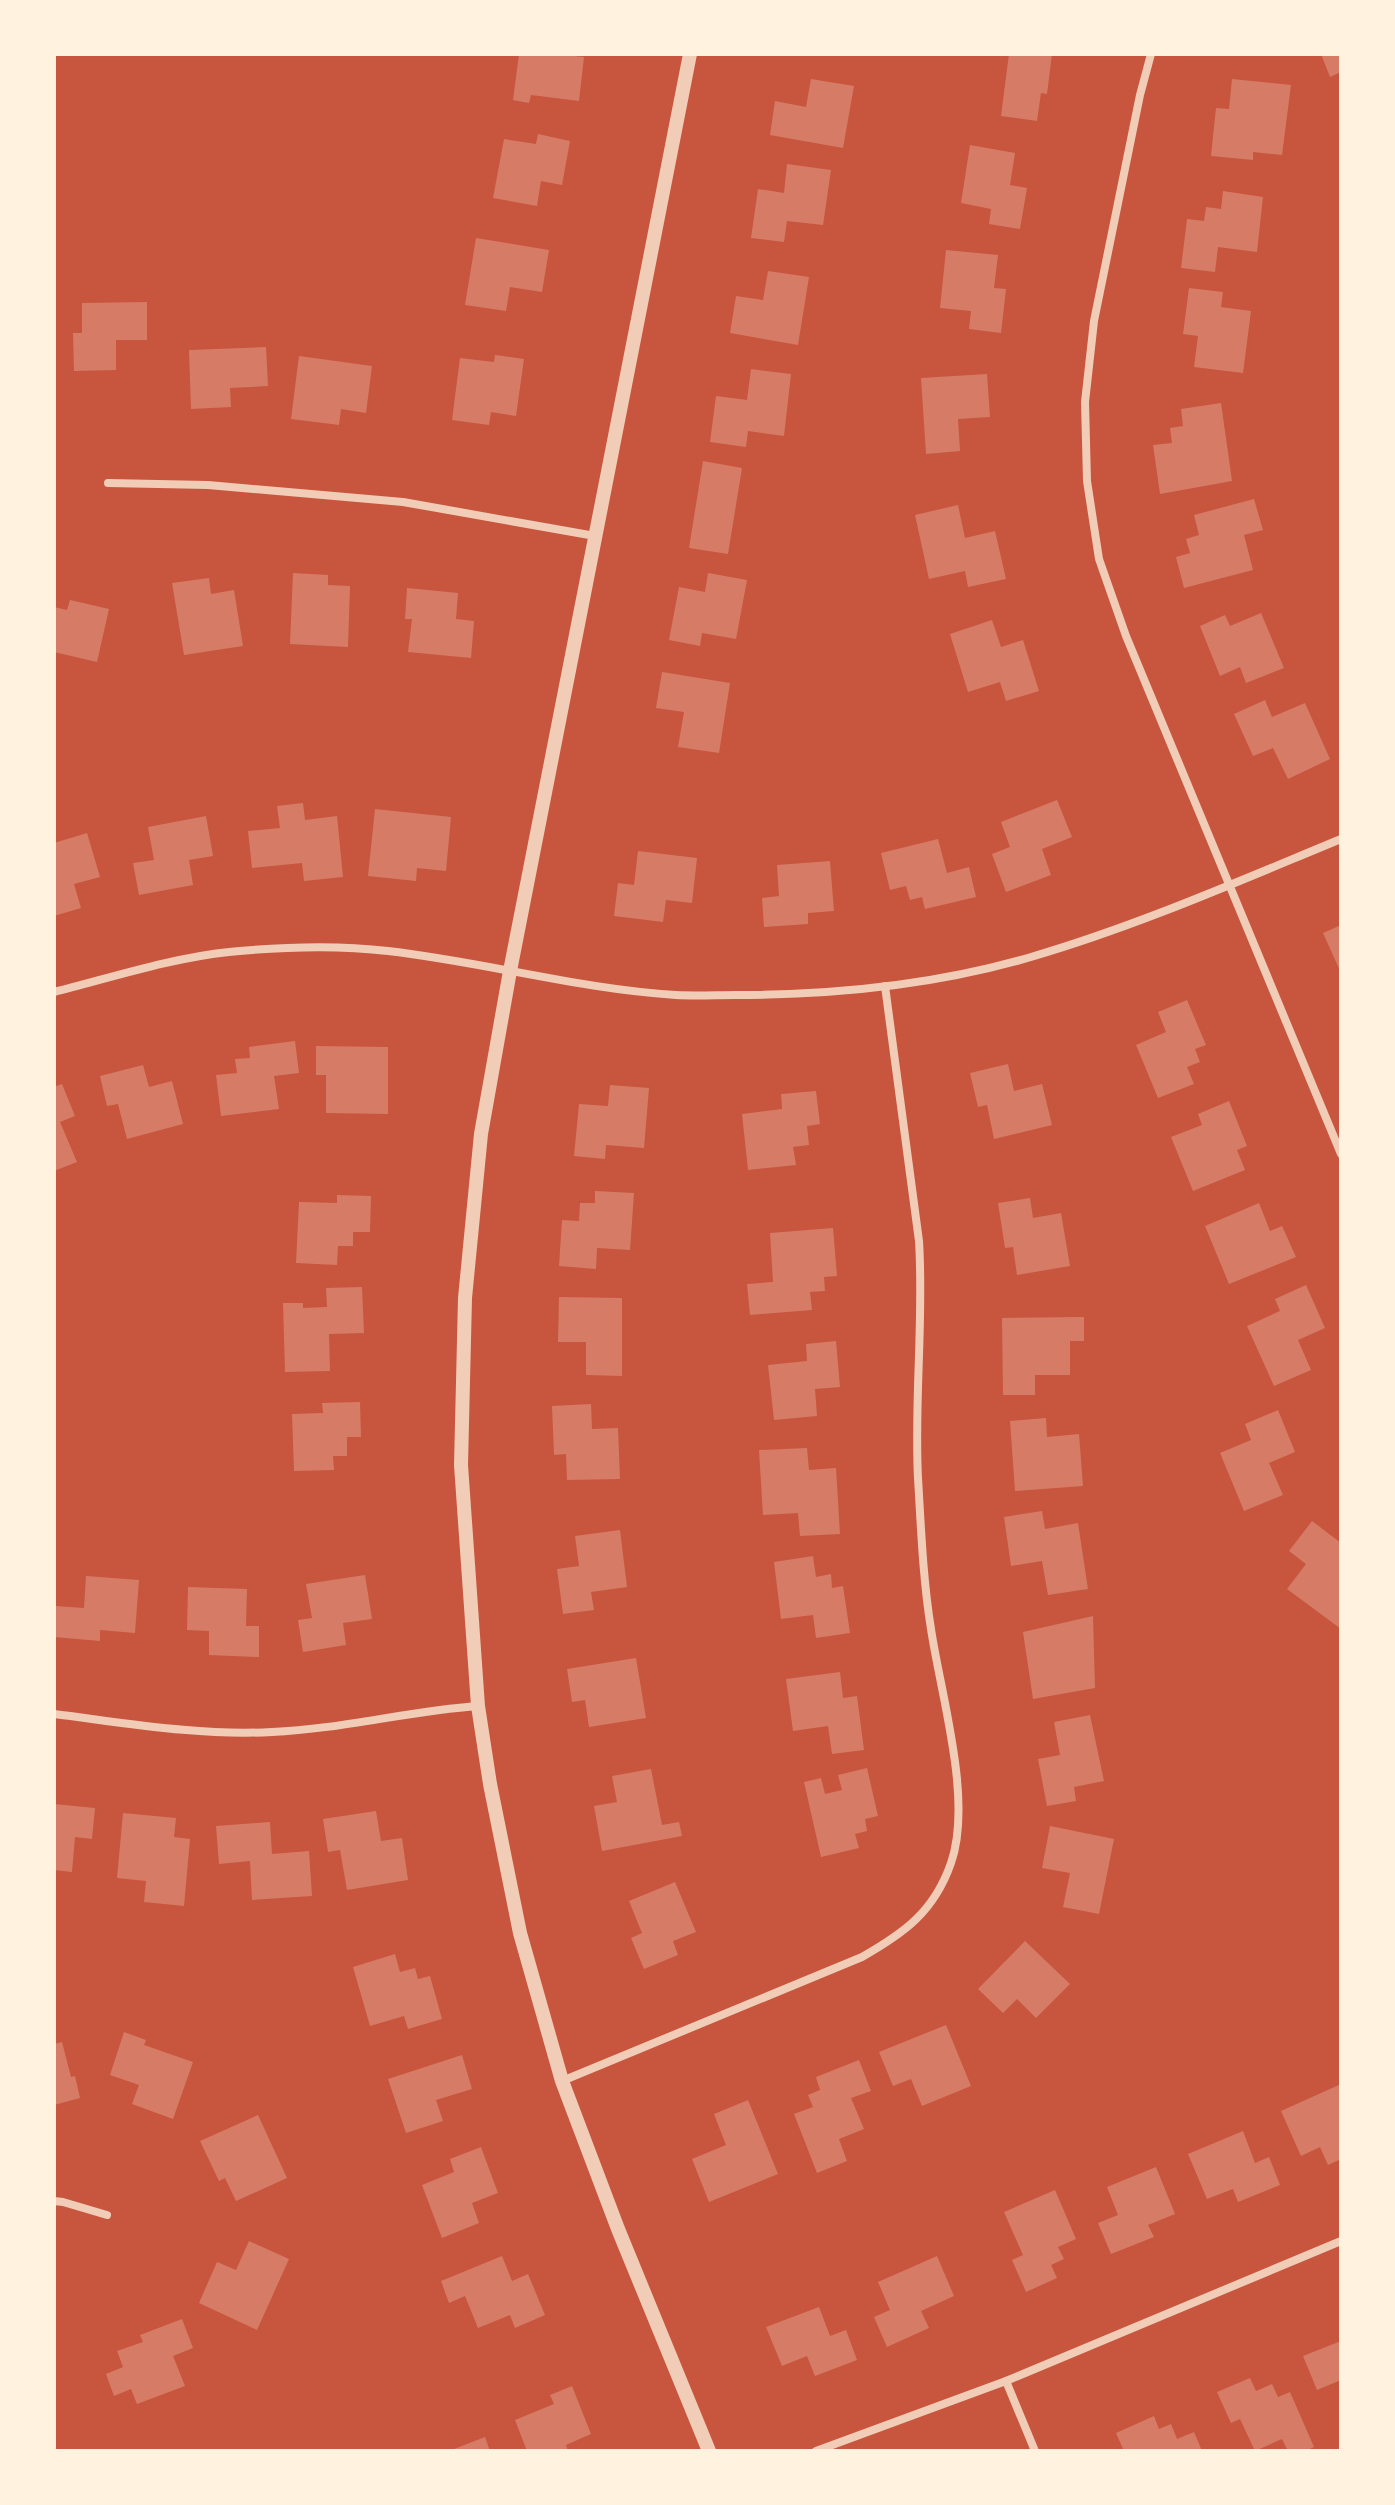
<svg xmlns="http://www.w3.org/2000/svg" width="1395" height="2505" viewBox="0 0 1395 2505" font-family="'Space Grotesk',sans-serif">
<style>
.building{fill:#d67c66}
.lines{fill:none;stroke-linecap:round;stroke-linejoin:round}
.minor{stroke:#f1ccb7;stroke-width:8}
.tertiary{stroke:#f1ccb7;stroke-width:14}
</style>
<rect width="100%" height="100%" fill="#c8553d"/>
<g class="building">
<polygon points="519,54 574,54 574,56 584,57 579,101 531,95 529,103 513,100"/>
<polygon points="1009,54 1052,54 1047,94 1041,93 1037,121 1001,116"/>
<polygon points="1321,54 1341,54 1341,72 1330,77"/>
<polygon points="811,79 854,86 843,148 770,135 775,101 806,107"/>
<polygon points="1232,79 1291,85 1282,155 1253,152 1253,160 1211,156 1216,108 1229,109"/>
<polygon points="538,134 570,141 562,185 541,181 537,206 493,198 504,139 536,144"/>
<polygon points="970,145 1015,153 1010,185 1027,188 1020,229 989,224 991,209 961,203"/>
<polygon points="787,164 831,170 823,225 787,221 784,242 751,238 758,189 784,193"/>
<polygon points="1223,191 1263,197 1257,252 1218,247 1215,272 1181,268 1187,219 1204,221 1206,207 1221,209"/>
<polygon points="476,238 549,250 542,292 510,287 506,311 465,305"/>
<polygon points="946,250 998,255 994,288 1006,289 1001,333 969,329 971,311 940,308"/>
<polygon points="768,271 809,277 798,345 730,333 736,296 763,300"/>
<polygon points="1189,288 1223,292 1221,307 1251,311 1243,373 1194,367 1198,336 1183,334"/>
<polygon points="147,302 147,340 116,340 116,370 74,371 73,333 82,333 82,303"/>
<polygon points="266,347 268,386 230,388 231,407 191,409 189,350"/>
<polygon points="495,355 524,359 516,416 491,412 489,425 452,420 460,358 494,362"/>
<polygon points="299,356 372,366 366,413 341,409 339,425 291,419"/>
<polygon points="751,369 791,374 784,436 748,431 746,447 710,442 716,396 747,400"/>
<polygon points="987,374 990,417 958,419 960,451 926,454 921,378"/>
<polygon points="1221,403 1232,481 1160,494 1153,445 1172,443 1170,428 1183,426 1181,409"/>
<polygon points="703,461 742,468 728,554 689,548"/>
<polygon points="1254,499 1263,530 1244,535 1253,570 1184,588 1176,557 1190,553 1186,539 1199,535 1194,515"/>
<polygon points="958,505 965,538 995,531 1006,579 968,587 965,571 929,579 915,515"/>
<polygon points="293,573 328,575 328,585 350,586 348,647 290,644"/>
<polygon points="708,573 747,580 736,639 702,633 700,646 669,640 679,587 705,592"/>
<polygon points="209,578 211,594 234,590 243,646 184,655 172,583"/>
<polygon points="407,588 458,593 456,619 474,621 471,658 408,652 412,619 405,619"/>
<polygon points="70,600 109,609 97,662 54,652 54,607 67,610"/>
<polygon points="1261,613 1284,668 1246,683 1240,667 1220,676 1200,626 1225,615 1230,626"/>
<polygon points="992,620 1001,647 1023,640 1039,691 1006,701 1000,682 968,692 950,634"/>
<polygon points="662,672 730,683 719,753 678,747 684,712 656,708"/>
<polygon points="1265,700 1272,717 1305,703 1330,759 1288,779 1273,748 1253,756 1234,714"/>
<polygon points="1057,800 1072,837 1042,849 1051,875 1006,892 992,854 1010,847 1001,822"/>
<polygon points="303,803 305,820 337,816 343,877 304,881 302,863 252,868 248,831 280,828 277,806"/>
<polygon points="375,809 451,817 446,871 417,868 416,881 368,876"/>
<polygon points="206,816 213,856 189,860 193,885 139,895 133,863 154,860 148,827"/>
<polygon points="87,833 100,877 74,884 81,908 54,916 54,843"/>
<polygon points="938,839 947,873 969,867 976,897 925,909 922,897 910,900 906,886 890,890 881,853"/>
<polygon points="638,851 697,858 692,903 666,900 663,922 614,916 618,883 634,885"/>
<polygon points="830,861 834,911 808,913 808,924 764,927 762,898 779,896 777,865"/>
<polygon points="1341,925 1341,973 1323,933"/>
<polygon points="1187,1000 1206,1045 1195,1049 1200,1062 1187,1067 1194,1084 1158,1098 1136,1045 1166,1032 1158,1012"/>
<polygon points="295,1041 299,1073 274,1076 279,1109 221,1116 216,1075 237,1073 235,1059 250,1058 249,1047"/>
<polygon points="316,1046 388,1047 388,1114 326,1113 326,1075 316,1075"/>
<polygon points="1008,1064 1014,1091 1042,1084 1052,1125 994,1139 987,1105 978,1107 970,1073"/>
<polygon points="143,1065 149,1087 172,1081 183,1124 127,1139 118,1104 107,1106 100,1076"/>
<polygon points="62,1084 75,1116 60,1122 77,1162 54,1171 54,1087"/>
<polygon points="610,1085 649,1088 644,1148 606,1145 605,1159 574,1156 579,1104 608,1106"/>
<polygon points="816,1091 820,1124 807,1126 809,1145 793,1147 796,1165 748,1170 742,1114 782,1109 781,1094"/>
<polygon points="1229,1101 1247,1146 1237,1150 1245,1170 1193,1191 1171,1137 1202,1125 1198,1114"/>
<polygon points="595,1191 634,1193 630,1250 597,1248 596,1269 559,1266 562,1220 579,1221 580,1203 595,1203"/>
<polygon points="337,1195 371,1196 370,1232 353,1232 353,1246 338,1246 337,1265 296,1263 299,1202 337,1203"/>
<polygon points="1030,1198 1033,1218 1061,1213 1070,1266 1017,1275 1013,1247 1005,1248 998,1203"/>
<polygon points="1259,1203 1270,1231 1282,1226 1296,1257 1229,1284 1205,1226"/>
<polygon points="833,1228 837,1276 824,1277 825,1291 810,1292 812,1310 750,1315 747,1284 773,1282 770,1233"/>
<polygon points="1306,1285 1325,1328 1298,1340 1311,1370 1274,1386 1247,1326 1280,1311 1275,1299"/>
<polygon points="362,1287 364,1333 329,1334 330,1371 285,1372 283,1303 303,1303 303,1308 327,1307 326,1288"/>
<polygon points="559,1297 622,1298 622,1376 586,1375 586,1342 558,1342"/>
<polygon points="1084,1317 1084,1341 1070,1341 1070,1375 1035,1375 1035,1395 1003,1395 1002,1318"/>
<polygon points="836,1341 840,1387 815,1389 817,1416 774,1420 768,1365 807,1361 806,1344"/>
<polygon points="360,1402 361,1437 347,1437 347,1456 333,1456 334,1470 294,1471 292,1414 323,1413 322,1403"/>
<polygon points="591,1404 592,1429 618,1428 620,1479 567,1480 566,1454 554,1455 552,1406"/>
<polygon points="1278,1410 1295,1452 1269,1463 1283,1495 1244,1511 1220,1453 1251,1440 1245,1424"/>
<polygon points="1046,1418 1047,1437 1079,1434 1083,1486 1015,1491 1010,1421"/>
<polygon points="807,1448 809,1470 836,1468 840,1534 800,1536 798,1513 763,1515 759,1450"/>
<polygon points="1042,1511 1045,1529 1078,1523 1088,1589 1048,1595 1042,1561 1011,1566 1004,1517"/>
<polygon points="1312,1521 1341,1543 1341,1629 1287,1589 1306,1564 1289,1551"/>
<polygon points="620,1530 627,1587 591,1592 594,1610 563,1614 557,1569 579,1566 575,1536"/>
<polygon points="813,1556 816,1577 831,1574 832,1588 843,1586 850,1633 816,1638 813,1615 781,1619 774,1562"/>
<polygon points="365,1575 372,1619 343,1623 346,1645 303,1652 298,1620 312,1618 306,1584"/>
<polygon points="86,1576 139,1580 135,1633 100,1630 100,1641 54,1637 56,1606 84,1608"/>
<polygon points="188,1587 247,1589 246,1626 259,1626 259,1657 209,1655 209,1631 187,1630"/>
<polygon points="1093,1616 1095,1688 1033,1699 1023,1632"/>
<polygon points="636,1658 646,1718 589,1727 585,1700 572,1702 567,1669"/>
<polygon points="840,1672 843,1698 857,1696 864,1750 832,1754 828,1726 793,1731 786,1679"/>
<polygon points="1090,1715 1104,1781 1074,1787 1076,1801 1047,1806 1038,1759 1060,1755 1054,1722"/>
<polygon points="867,1768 878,1816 865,1819 867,1831 855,1834 859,1848 821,1857 804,1782 821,1778 825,1794 842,1790 838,1775"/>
<polygon points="651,1769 662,1825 679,1822 682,1836 602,1851 594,1806 617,1802 612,1776"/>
<polygon points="54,1804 95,1808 92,1839 75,1837 72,1872 54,1870"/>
<polygon points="376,1811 381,1841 402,1838 408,1880 347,1890 340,1850 328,1852 323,1819"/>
<polygon points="123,1813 176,1818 174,1837 190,1839 184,1906 144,1902 146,1881 117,1878"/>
<polygon points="270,1822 272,1854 309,1851 312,1896 252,1900 250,1861 219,1864 216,1826"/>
<polygon points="1050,1826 1114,1839 1099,1914 1063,1907 1070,1873 1042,1868"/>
<polygon points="675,1882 696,1932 673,1941 678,1955 644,1969 631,1938 642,1933 629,1901"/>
<polygon points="1025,1941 1070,1984 1036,2018 1017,1999 1003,2013 978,1989"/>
<polygon points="395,1954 400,1972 415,1968 418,1979 430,1976 442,2019 408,2029 404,2016 370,2026 353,1967"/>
<polygon points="946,2025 971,2086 922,2106 911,2079 893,2086 879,2052"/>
<polygon points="124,2032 146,2040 144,2045 193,2062 173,2119 132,2104 139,2085 110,2075"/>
<polygon points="62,2042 71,2077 75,2076 80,2098 54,2105 54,2044"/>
<polygon points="462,2055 472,2089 436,2100 443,2121 406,2133 388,2079"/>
<polygon points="859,2060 871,2091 851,2098 864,2129 839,2139 847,2161 817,2173 794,2114 813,2107 808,2095 820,2090 816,2077"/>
<polygon points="1341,2084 1341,2159 1328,2165 1320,2147 1301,2156 1281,2111"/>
<polygon points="748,2100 778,2174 709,2202 692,2159 726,2145 714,2114"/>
<polygon points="258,2115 287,2178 236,2201 225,2178 219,2181 200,2141"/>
<polygon points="1243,2131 1255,2163 1269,2157 1280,2185 1238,2202 1233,2189 1207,2199 1188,2154"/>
<polygon points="481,2147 498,2193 472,2203 479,2223 442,2238 422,2185 454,2172 450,2159"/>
<polygon points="1156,2167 1175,2214 1148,2225 1154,2237 1111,2254 1098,2223 1118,2215 1107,2187"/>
<polygon points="1055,2190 1076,2239 1058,2247 1064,2259 1051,2265 1057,2278 1026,2292 1012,2260 1023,2255 1004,2212"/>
<polygon points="249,2241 289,2259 257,2330 199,2303 217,2262 236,2270"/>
<polygon points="502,2256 512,2281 528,2274 545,2315 515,2328 510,2315 478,2328 465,2296 449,2303 441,2281"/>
<polygon points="937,2256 954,2296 921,2311 929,2328 887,2347 874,2317 890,2310 878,2282"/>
<polygon points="819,2307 830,2336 846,2330 857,2360 815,2376 807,2356 782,2366 766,2327"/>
<polygon points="182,2319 193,2348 173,2356 185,2386 137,2404 131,2389 114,2396 106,2374 123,2367 117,2351 143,2342 140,2335"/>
<polygon points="1341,2341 1341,2380 1317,2390 1303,2356"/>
<polygon points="1250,2378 1256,2391 1272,2384 1278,2397 1290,2392 1314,2447 1305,2451 1288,2451 1282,2439 1255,2451 1240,2419 1231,2423 1217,2392"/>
<polygon points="572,2386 591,2434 566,2445 568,2451 527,2451 515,2420 554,2404 550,2395"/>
<polygon points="1154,2416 1159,2429 1171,2424 1177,2439 1194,2432 1202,2451 1124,2451 1116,2433"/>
<polygon points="485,2437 490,2451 449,2451"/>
</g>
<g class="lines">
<g class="minor">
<polyline points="1151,54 1140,95 1094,321 1085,402 1087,481 1099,559 1126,636 1341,1154"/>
<polyline points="108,483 208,485 403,502 595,536"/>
<path d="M 54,992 C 110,978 171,958 229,952 C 279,947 338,945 388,951 C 484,962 579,989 676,995 C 696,996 716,995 736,995 C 835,995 936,985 1031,957 C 1137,926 1239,881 1341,839"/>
<path d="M 54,1714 C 126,1723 200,1736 272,1732 C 341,1729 409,1711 478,1706"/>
<path d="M 562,2081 L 862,1957 C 904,1933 934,1912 951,1863 C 973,1800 941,1696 931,1629 C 923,1580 921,1528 918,1478 C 914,1399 924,1320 919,1241 L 885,986"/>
<polyline points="54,2201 63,2202 107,2215"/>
<polyline points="1006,2381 1035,2451"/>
<polyline points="816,2451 1006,2381 1341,2241"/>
</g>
<polyline class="tertiary" points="690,54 510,971 481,1134 465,1298 461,1465 478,1706 490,1784 520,1933 562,2081 618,2229 709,2451"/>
</g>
<rect width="1395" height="2505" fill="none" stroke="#fff3e0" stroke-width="112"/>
</svg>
